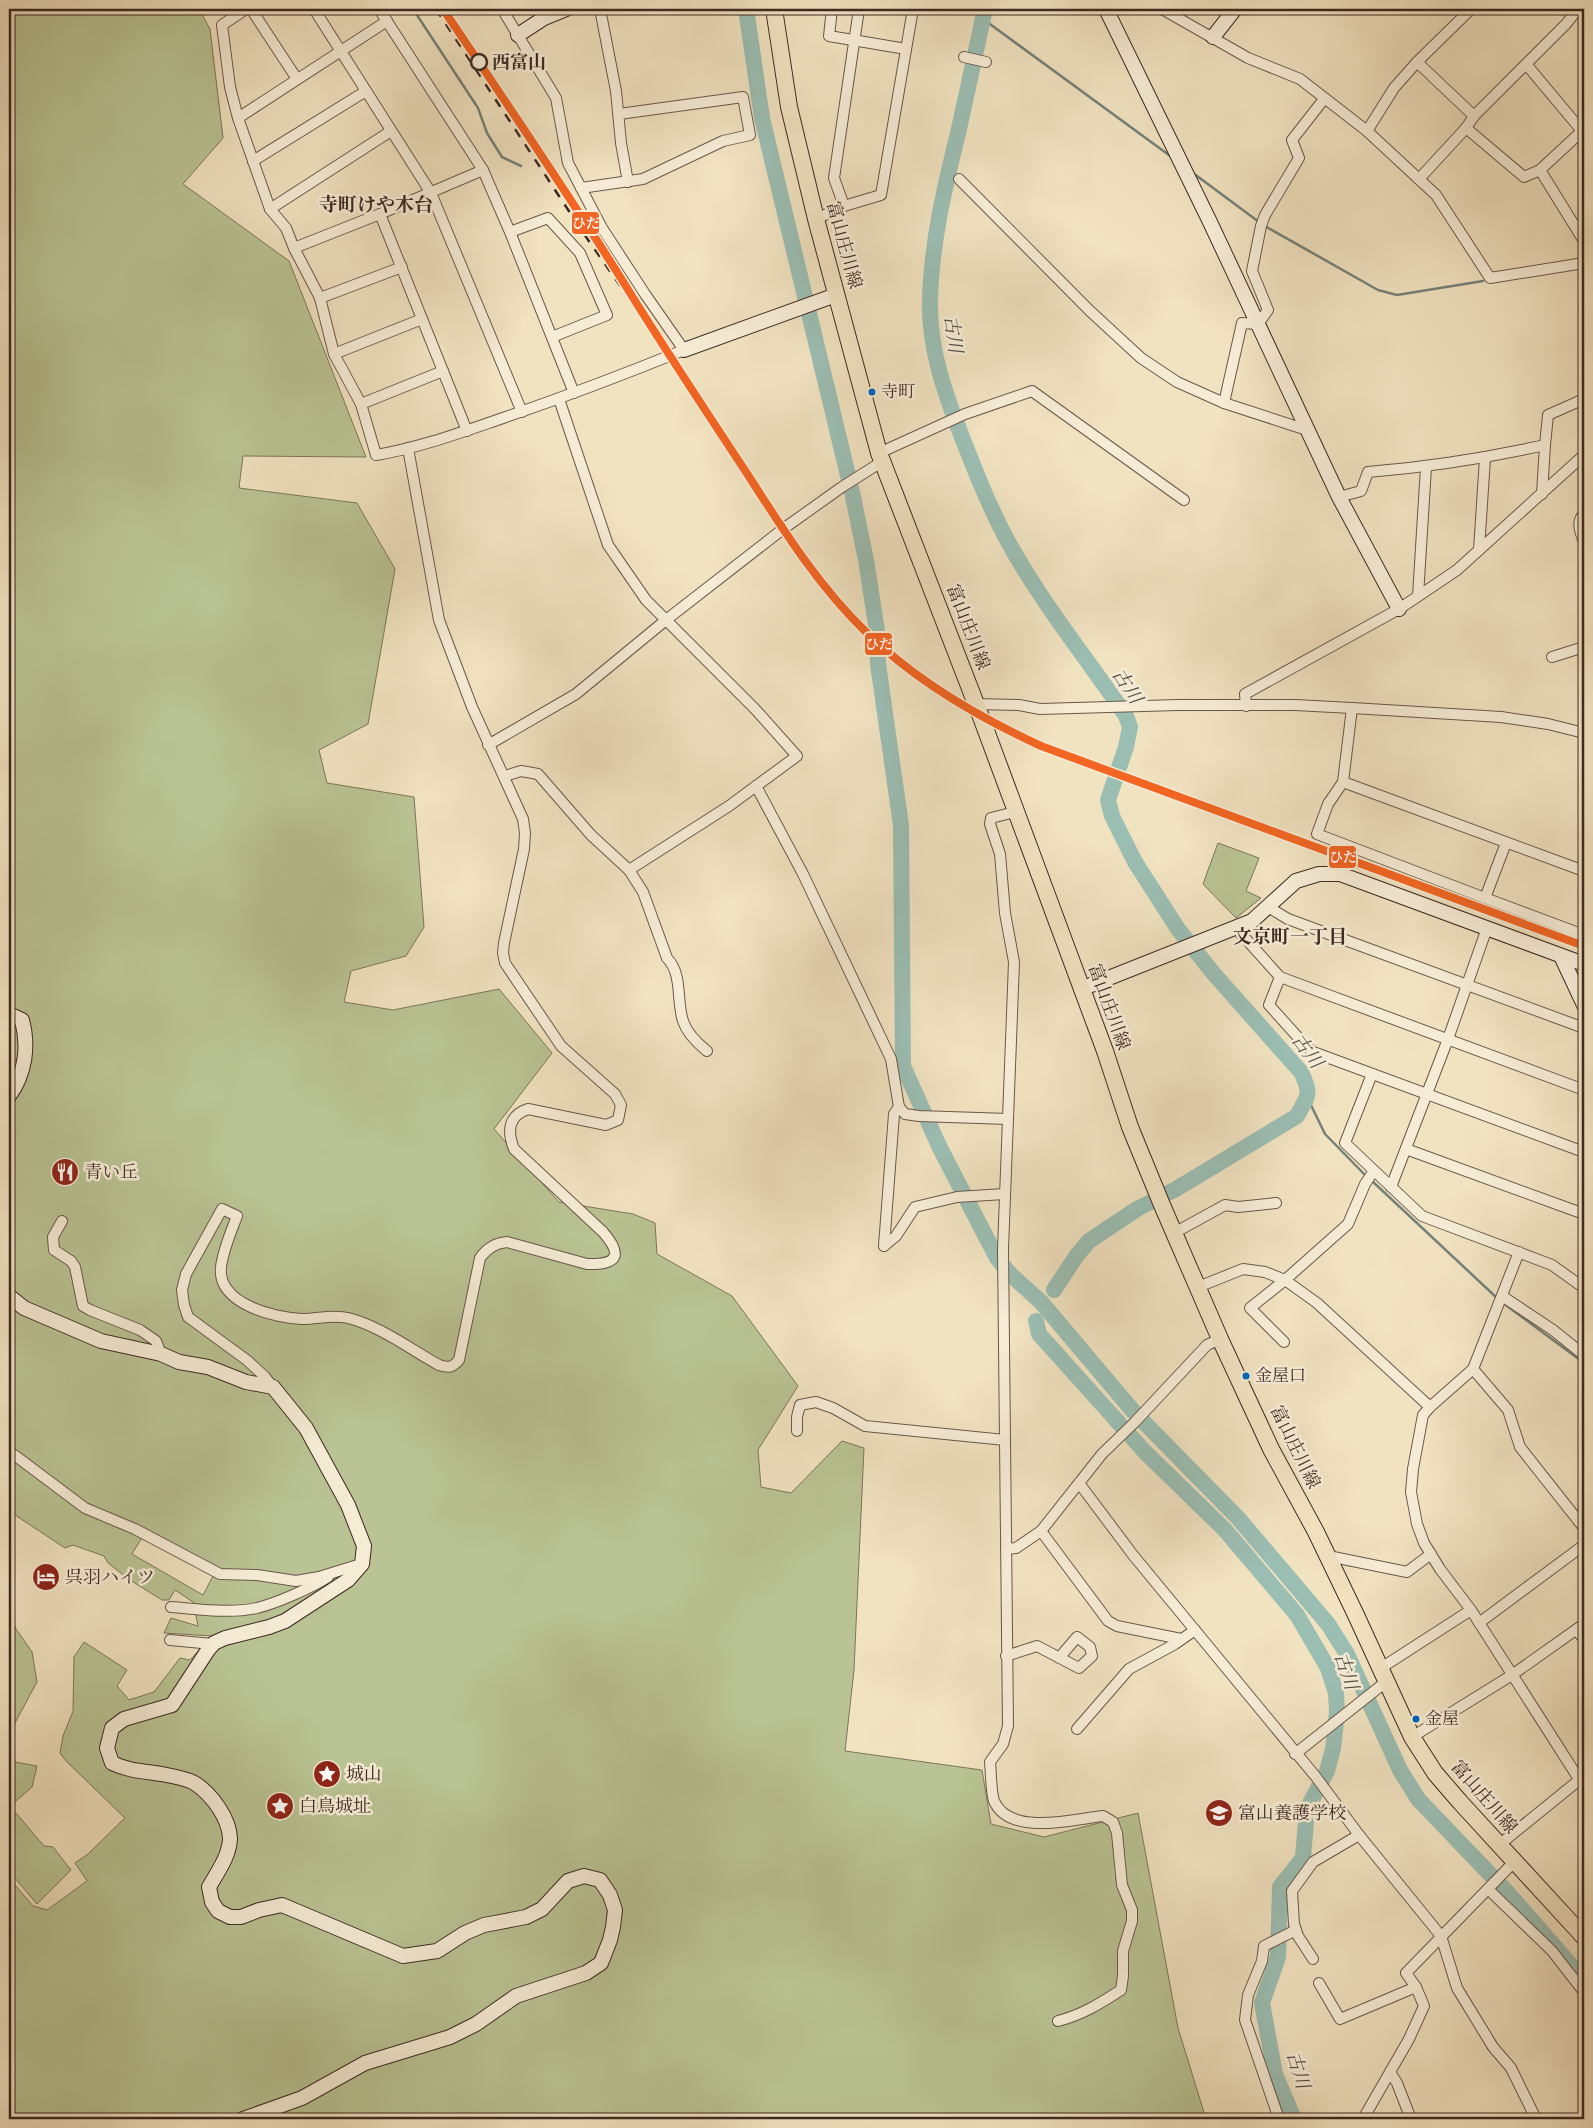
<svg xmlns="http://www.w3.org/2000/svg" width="1593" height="2128" viewBox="0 0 1593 2128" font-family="'Libre Bodoni','Noto Serif JP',serif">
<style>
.green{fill:#b9c393;stroke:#7b765a;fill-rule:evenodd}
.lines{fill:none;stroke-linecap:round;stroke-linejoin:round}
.stream{stroke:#758279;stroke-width:2.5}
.river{stroke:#9bbeb3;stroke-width:16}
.street-casing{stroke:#6a574a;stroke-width:12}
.secondary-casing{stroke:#3d2922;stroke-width:16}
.primary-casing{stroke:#3d2922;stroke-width:18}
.street{stroke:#f6ecd6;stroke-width:10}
.secondary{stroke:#f6ecd6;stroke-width:14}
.primary{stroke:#f1e2c0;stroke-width:16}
.rail{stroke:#3d2922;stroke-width:2.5;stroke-dasharray:9 9;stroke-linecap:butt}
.rail-1-casing{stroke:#f6ecd6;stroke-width:11}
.rail-1{stroke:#f26522;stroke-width:8}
.stop-dot{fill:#f6ecd6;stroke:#3d2922;stroke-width:2.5}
.bus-dot{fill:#0065bd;stroke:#f6ecd6;stroke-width:2}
.labels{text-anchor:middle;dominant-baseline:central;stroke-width:5;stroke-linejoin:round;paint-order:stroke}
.bus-label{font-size:17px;fill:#3d2922;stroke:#f6ecd6;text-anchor:start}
.stop-label{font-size:18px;font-weight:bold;fill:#3d2922;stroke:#f6ecd6;text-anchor:start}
.street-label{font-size:18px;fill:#3d2922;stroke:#f6ecd6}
.poi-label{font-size:18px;fill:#3d2922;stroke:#f6ecd6;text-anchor:start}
.neighbourhood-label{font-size:19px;font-weight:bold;fill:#3d2922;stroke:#f6ecd6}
.water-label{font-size:19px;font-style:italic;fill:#544e46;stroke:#f6ecd6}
.line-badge{stroke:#f6ecd6;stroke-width:2}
.badge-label{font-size:14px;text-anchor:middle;font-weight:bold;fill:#fff}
</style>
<rect width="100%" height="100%" fill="#f1e2c0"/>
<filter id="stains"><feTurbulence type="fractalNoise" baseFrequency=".004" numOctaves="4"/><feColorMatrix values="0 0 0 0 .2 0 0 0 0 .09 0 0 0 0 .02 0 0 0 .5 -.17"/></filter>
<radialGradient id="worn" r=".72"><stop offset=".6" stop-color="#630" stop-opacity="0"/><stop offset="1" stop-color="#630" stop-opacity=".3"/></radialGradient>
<g class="green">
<path d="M 9,9 L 199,9 L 210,29 L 223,138 L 183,184 L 289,261 L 366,457 L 243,456 L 239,488 L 357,503 L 395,569 L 368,724 L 319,750 L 327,783 L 414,797 L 424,927 L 406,956 L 351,971 L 344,1002 L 393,1010 L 499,989 L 552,1053 L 494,1129 L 559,1202 L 633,1214 L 655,1223 L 657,1254 L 732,1296 L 798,1386 L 758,1450 L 761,1487 L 791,1493 L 842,1441 L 864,1448 L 854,1670 L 845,1751 L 982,1770 L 991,1824 L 1044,1837 L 1138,1813 L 1178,2028 L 1206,2119 L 9,2119 L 9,1878 L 33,1906 L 47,1910 L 87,1881 L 75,1863 L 88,1854 L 125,1818 L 66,1761 L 60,1753 L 63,1736 L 73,1711 L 74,1657 L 84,1642 L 127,1670 L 117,1686 L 129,1700 L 154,1692 L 180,1658 L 190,1660 L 212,1636 L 164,1633 L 171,1618 L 198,1626 L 193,1602 L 175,1590 L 169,1600 L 162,1600 L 130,1580 L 108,1563 L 104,1556 L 73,1545 L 65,1548 L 9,1511 ZM 143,1536 L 214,1574 L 203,1595 L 132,1554 Z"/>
<polygon points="1218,843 1259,858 1246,891 1261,898 1236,918 1203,884"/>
<polygon points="9,1613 16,1629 32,1652 37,1682 9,1734"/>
<polygon points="9,1735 15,1762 37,1766 32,1787 9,1807"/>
<polygon points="15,1812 44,1846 53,1847 71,1870 37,1904 9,1871 9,1818"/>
</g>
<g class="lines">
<g class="stream">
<polyline points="413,9 478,108 487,133 502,157 521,166"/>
<polyline points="983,19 1173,158"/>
<polyline points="1193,173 1259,222"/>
<polyline points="1263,225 1378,290 1397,295 1483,281"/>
<polyline points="1307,1097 1325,1134 1367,1177"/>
<polyline points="1371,1180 1497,1298"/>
<polyline points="1503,1303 1584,1363"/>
</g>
<g class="river">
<polyline points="746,9 762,118 852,492 866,560 877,631 878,664 901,825 903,1066 940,1148 997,1258 1010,1274 1041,1302 1133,1411 1238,1518 1328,1624 1347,1654 1400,1770 1418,1799 1508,1893 1584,1980"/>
<path d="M 985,9 C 976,49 968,89 959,129 C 945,186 931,243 930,302 C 929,347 944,391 960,432 C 974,468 988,504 1006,538 C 1040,601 1086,657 1126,716 L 1130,727 L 1126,747 L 1108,800 L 1112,816 L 1135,862 L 1178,929 L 1214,974 L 1301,1072 C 1312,1094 1308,1096 1297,1116 L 1176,1189 L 1137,1209 L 1089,1241 L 1077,1255 L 1054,1290"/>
<polyline points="1036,1321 1039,1334 1144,1451 1225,1530 1297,1615 1328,1668 1336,1693 1337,1712 1333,1749 1327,1771 1307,1809 1303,1858 1280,1887 1278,1957 1262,2003 1275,2074 1294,2119"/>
</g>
<g class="street-casing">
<g id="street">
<path d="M 246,9 L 222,25 L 230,87 L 238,118 L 270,209 L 286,228 L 294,248 L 320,298 L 334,354 L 361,404 L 376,455 C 419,448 462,432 503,418 C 564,397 625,374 684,350 L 645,294 L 602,228 L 568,163 L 556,98 L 502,9"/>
<polyline points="251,9 297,79"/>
<polyline points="314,9 431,193 522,412"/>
<polyline points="379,9 483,170 510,232 574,393"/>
<polyline points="600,9 616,91 621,143 628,182"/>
<polyline points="832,9 829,36 906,49"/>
<polyline points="1162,9 1248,58 1300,79 1367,131 1436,195 1490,278 1584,263"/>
<polyline points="964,57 986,62"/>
<polyline points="1417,62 1474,116"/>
<polyline points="1526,64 1582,131 1540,170"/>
<polyline points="238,118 387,21"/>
<polyline points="1466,128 1524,177 1540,170 1584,241"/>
<polyline points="1367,131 1394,88 1417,62 1471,9"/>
<polyline points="253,161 366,91"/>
<polyline points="959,179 1090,311 1141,358 1177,382 1224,403 1307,430"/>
<polyline points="1419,179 1466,128 1474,116 1566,24 1578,9"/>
<polyline points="581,188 643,179 723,141 750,135 743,97 619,114"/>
<polyline points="844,206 834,178 859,9"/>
<polyline points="270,209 391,131"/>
<polyline points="380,214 467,431"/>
<polyline points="816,219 844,206 881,195 913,9"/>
<polyline points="510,232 548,218 580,253 607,315 552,337"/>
<polyline points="294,248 380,214 483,170"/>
<polyline points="320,298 402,267"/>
<polyline points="334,354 422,319"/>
<polyline points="559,399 608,545 646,600 755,709 797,756 729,806 629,870"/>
<polyline points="1224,403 1242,323 1258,324 1268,310 1252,271 1261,226 1265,215 1299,158 1292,140 1324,99"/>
<polyline points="361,404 443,371"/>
<polyline points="879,453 965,414 1032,391 1184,500"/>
<polyline points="1542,494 1545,445"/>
<path d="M 1339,497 L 1361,491 L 1368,472 C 1428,467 1486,458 1545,445 L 1548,415 L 1584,399"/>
<path d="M 1584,514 C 1575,522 1581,533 1584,542"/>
<polyline points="1479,550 1485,458"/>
<polyline points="1418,596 1426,467"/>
<polyline points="1552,657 1584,647"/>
<polyline points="976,704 1019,705 1040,709 1178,705 1295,705 1352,708 1501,717 1548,724 1584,733"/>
<polyline points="1246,706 1245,694 1399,609 1457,570 1584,455"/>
<polyline points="1352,708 1343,782 1328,804 1317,834 1485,898 1506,843"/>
<polyline points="488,745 576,694 666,620 783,529 842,487 883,461"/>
<path d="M 505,776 L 521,771 L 538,774 L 591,835 L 629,870 L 643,892 L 667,958 C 683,975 676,999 683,1021 C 687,1033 697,1043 707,1051"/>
<polyline points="1343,782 1584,871"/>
<polyline points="756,786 803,874 891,1059 899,1107 894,1114 884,1246"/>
<path d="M 1015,812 L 991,818 L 990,824 L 1000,854 L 1005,913 L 1014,962 L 1003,1249 L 1008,1726 L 1003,1744 L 990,1762 C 991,1772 991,1792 994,1801 C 1010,1837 1074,1819 1103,1816 L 1113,1822 L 1117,1833 L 1122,1885 L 1132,1910 L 1132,1921 L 1123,1951 L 1123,1976 L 1121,1990 C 1101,2003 1082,2015 1058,2021"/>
<polyline points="1485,898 1584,935"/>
<polyline points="1268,907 1288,919 1584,1028"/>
<polyline points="1236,928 1280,977 1584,1090"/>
<polyline points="1280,977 1269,1005 1304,1044 1313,1052 1584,1152"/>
<polyline points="1372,1074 1345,1143 1422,1216 1552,1265 1584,1288"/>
<polyline points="899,1107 905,1114 919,1116 1008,1119"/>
<polyline points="1406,1149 1584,1214"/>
<polyline points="1391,1187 1448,1039 1487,928"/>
<polyline points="62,1221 53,1237 54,1250 71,1261 75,1267 83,1306 90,1310 140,1330 156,1341 161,1354"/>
<polyline points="1174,1233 1225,1205 1238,1207 1276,1203"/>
<polyline points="884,1246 896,1236 915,1207 957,1197 1004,1194"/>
<polyline points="1519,1252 1473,1369 1430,1407 1423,1415 1413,1469 1411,1492 1417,1524 1424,1543 1440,1569 1471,1610 1584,1787"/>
<polyline points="1198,1287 1243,1269 1265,1272 1285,1280 1317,1303 1430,1407"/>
<polyline points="1502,1296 1553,1330 1584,1355"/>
<polyline points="1284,1342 1250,1308 1285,1280 1348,1224 1365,1184 1373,1172"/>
<polyline points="1473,1369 1508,1410 1520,1447 1584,1528"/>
<path d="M 273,1387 L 265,1377 L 248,1361 L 188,1317 L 184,1305 L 182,1290 L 186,1274 L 222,1209 L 237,1216 C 231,1232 223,1250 221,1267 C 217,1304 275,1318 302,1319 C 318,1319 333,1314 348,1318 C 380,1326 410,1349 439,1365 C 449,1368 452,1368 459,1360 L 480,1258 C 487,1248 495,1243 507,1242 L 587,1264 C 618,1265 623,1255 603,1232 L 514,1149 C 507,1131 508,1116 528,1109 L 606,1125 L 618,1120 L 621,1105 L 615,1094 L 561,1046 L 505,963 L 503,953 L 504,943 L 524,849 L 525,833 L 523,819 L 472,707 L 439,620 L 408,448"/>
<polyline points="797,1431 797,1417 800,1405 816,1402 833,1408 865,1426 1005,1440"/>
<polyline points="9,1451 85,1508 135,1529 220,1574 257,1575 296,1581 319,1577 361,1564"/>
<polyline points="1079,1483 1133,1555 1316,1777 1359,1835 1441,1936 1457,1988 1493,2047 1511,2068 1536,2119"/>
<polyline points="1041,1531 1108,1621 1117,1626 1181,1639"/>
<polyline points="1006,1549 1016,1548 1041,1531 1102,1454 1134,1423 1207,1345 1220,1339"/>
<polyline points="1328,1559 1333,1557 1407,1572 1431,1554"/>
<path d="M 171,1607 C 199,1609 230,1614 257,1608 C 277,1603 311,1588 328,1577"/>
<polyline points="1479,1623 1584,1545"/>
<polyline points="1576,1630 1584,1639"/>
<polyline points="170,1640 213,1644"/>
<polyline points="1006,1656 1037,1646 1079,1668 1092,1656 1090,1647 1077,1637 1059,1658"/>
<polyline points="1381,1668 1471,1610"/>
<polyline points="1077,1729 1129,1669 1175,1644 1195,1630"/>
<polyline points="1412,1737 1512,1675 1584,1624"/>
<polyline points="1295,1754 1387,1681"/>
<polyline points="1499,1845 1584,1776"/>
<polyline points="1488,1889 1552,1951 1584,1992"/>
<polyline points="1313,1959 1298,1936 1294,1924 1292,1891 1313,1862 1359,1835"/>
<polyline points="1319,1983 1340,2019 1416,1987"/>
<polyline points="1390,2072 1397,2083 1411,2119"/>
<polyline points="1279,2119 1245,2020 1248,1995 1262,1961 1264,1946 1296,1930"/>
<polyline points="1363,2119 1409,2039 1424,2006 1416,1987 1406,1973 1514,1862"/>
</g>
</g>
<g class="secondary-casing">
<g id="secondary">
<polyline points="1106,9 1210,222 1339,497 1399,609"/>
<polyline points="518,35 544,18 566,9"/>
<polyline points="1213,37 1235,9"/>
<polyline points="684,350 836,295"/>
<polyline points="1561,956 1584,1005"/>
<polyline points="1081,989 1252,921 1296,881 1319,874 1340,874 1584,964"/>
<path d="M 9,1014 L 22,1020 C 29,1047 25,1074 9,1096"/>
<path d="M 9,1296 L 24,1308 L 101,1341 L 161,1354 L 179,1362 L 208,1367 L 246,1382 L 273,1387 L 306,1428 L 348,1505 L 364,1546 L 362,1564 L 348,1580 L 285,1621 L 269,1627 L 225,1638 L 214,1643 L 208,1650 L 172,1705 L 124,1719 L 112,1728 L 107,1748 L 112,1763 C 131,1772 147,1771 167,1775 C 176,1777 189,1779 196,1784 C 212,1795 229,1818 230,1838 C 230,1855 217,1873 209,1887 L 212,1902 L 218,1911 L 230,1917 L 241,1917 L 259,1910 L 282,1905 L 403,1956 L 437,1951 L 465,1933 L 484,1925 L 526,1917 L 542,1909 L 568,1881 L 584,1876 L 600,1880 L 610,1895 L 615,1910 L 613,1927 L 610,1940 L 601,1963 L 586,1973 L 516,1996 L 476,2024 L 450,2037 L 365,2063 L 302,2098 L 243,2119"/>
</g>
</g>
<g class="primary-casing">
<polyline id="primary" points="774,9 789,107 816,219 879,453 981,717 1105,1051 1130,1127 1162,1205 1220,1339 1271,1449 1316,1532 1355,1613 1412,1737 1435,1773 1460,1802 1584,1937"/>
</g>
<use href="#street" class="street"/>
<use href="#secondary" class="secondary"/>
<use href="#primary" class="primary"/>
<polyline class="rail" points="436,9 584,234 649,327"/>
<g class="rail-1-casing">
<path id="rail-1" d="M 443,9 C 505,101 568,193 627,288 C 666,351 707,413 748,475 C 784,531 819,587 867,633 C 917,682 978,717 1041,746 L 1584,946"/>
</g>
<use href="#rail-1" class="rail-1"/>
</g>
<defs>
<g id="restaurant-disc" transform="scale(1.4375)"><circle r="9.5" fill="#8f2418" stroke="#f6ecd6"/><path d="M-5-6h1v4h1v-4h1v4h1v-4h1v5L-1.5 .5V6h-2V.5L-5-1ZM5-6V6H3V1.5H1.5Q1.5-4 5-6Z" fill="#fff"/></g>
<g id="hotel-disc" transform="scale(1.4375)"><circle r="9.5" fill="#8f2418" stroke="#f6ecd6"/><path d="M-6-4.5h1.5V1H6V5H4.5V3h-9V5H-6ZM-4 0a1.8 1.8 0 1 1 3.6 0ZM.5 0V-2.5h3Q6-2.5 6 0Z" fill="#fff"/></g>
<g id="sight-disc" transform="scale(1.4375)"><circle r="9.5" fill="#8f2418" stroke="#f6ecd6"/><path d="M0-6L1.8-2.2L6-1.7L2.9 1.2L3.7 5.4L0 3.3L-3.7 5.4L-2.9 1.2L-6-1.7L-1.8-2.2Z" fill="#fff"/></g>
<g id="school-disc" transform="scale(1.4375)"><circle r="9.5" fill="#8f2418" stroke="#f6ecd6"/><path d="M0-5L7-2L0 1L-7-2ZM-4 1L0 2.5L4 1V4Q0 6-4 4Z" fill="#fff"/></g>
</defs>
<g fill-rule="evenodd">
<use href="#restaurant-disc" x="65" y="1172"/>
<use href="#hotel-disc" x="46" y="1577"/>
<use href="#sight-disc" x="327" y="1774"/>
<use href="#sight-disc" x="280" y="1806"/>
<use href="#school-disc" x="1219" y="1813"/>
</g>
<circle class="stop-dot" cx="479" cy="62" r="8"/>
<g class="bus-dot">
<circle cx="872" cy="392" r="4.5"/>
<circle cx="1246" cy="1376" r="4.5"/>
<circle cx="1416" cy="1719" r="4.5"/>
</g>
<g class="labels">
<g class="bus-label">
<text x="881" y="392">寺町</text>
<text x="1255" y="1376">金屋口</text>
<text x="1425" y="1719">金屋</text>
</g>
<g class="stop-label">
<text x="492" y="62">西富山</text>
</g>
<g class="street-label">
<text transform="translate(844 245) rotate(75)">富山庄川線</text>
<text transform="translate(968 627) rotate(69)">富山庄川線</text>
<text transform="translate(1109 1007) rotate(70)">富山庄川線</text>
<text transform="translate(1295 1447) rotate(64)">富山庄川線</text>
<text transform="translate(1484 1797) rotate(49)">富山庄川線</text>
</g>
<g class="poi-label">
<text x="84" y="1172">青い丘</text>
<text x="65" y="1577">呉羽ハイツ</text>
<text x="346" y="1774">城山</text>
<text x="299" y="1806">白鳥城址</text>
<text x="1238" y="1813">富山養護学校</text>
</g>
<g class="neighbourhood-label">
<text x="376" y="205">寺町けや木台</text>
<text x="1290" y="937">文京町一丁目</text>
</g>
<g class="water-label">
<text transform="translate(953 334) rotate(82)">古川</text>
<text transform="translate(1127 686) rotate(57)">古川</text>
<text transform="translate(1307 1051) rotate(53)">古川</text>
<text transform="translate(1346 1671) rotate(71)">古川</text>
<text transform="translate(1298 2070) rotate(73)">古川</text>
</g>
</g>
<g class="line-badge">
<rect x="571" y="211" width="29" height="24" rx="5" fill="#f26522"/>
<rect x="864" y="632" width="29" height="24" rx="5" fill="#f26522"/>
<rect x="1328" y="845" width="29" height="24" rx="5" fill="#f26522"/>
</g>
<g class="badge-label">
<text x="586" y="228">ひだ</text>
<text x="879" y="649">ひだ</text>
<text x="1343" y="862">ひだ</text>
</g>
<rect width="1593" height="2128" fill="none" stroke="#f1e2c0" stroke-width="30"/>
<rect x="10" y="10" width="1573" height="2108" fill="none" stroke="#3d2922" stroke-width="2.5"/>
<rect x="15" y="15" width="1563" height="2098" fill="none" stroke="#3d2922"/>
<rect width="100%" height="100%" filter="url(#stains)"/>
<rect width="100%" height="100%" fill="url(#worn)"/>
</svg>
